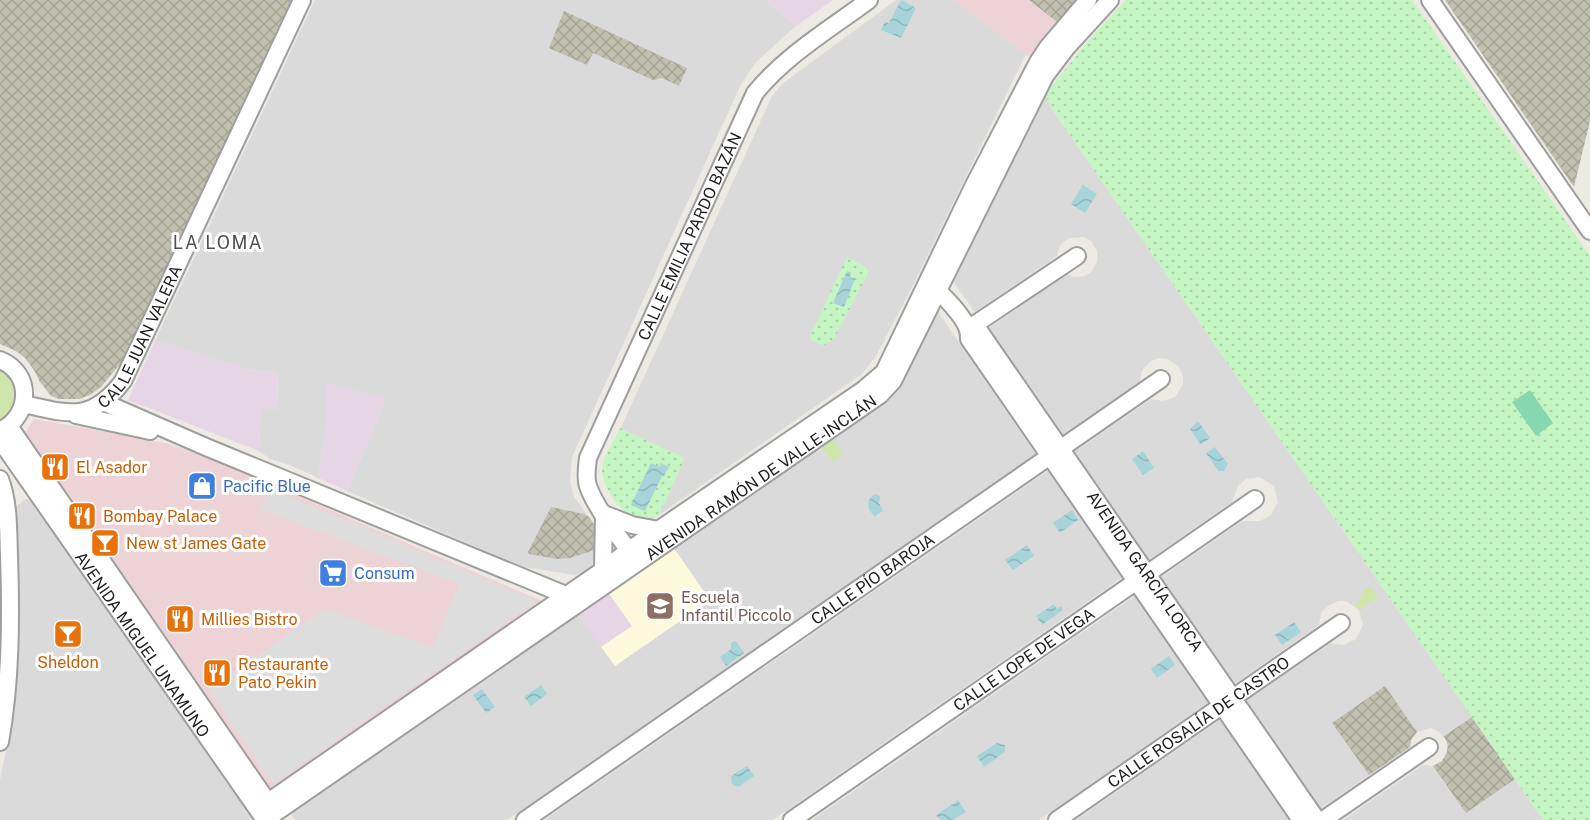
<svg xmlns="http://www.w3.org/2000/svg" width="1590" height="820" viewBox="0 0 1590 820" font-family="'Public Sans',sans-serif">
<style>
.residential{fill:#dbdada}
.commercial{fill:#edd3d6}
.industrial{fill:#e6d6e5}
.education{fill:#fdf9dd}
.construction{fill:url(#construction-cross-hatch)}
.grass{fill:#cfe5ac}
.park{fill:url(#park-dots)}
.pitch{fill:#86d8ae}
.parking{fill:#ddd}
.water{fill:url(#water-waves)}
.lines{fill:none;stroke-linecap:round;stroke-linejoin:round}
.street-casing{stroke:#9e9e9e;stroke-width:20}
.street{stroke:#fff;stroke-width:16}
.labels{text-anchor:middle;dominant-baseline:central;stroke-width:6;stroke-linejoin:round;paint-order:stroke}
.street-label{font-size:16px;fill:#1d1d1d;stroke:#fff}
.food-label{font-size:16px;fill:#c56008;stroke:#fff;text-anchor:start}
.shop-label{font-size:16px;fill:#366cbe;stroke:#fff;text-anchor:start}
.education-label{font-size:16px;fill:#785e54;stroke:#fff;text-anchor:start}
.neighbourhood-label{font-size:18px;letter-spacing:1.5px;fill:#505050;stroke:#fff}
</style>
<defs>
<pattern id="construction-cross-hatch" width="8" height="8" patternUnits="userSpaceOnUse" patternTransform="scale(1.5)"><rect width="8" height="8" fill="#c1bfaf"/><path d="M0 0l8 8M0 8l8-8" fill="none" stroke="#a5a496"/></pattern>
<pattern id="park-dots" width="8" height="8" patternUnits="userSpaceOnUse" patternTransform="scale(1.5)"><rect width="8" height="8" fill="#c5f5c2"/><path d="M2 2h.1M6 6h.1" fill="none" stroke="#a9d2a6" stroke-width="1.8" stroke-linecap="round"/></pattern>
<pattern id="water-waves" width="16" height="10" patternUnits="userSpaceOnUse" patternTransform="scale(1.5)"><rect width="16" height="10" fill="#a6d4d9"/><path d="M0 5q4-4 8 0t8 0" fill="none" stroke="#8eb6ba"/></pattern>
</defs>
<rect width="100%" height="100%" fill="#ede9e3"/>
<g class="residential">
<polygon points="315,0 765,0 796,26 756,62 741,84 572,457 570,481 573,495 595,526 597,565 592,569 575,575 523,567 347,491 386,399 326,384 326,429 318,478 290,465 270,459 259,451 261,410 277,409 278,373 251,370 155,341"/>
<polygon points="896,0 954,0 1026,54 911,289 876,356 862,374 656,517 653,519 633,516 623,510 607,488 603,477 603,467 772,96 782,84"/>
<polygon points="1045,94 1052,109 1543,820 1343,820 1423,765 1433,766 1442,761 1447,752 1447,742 1440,732 1431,728 1417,732 1411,740 1410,747 1320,809 1245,702 1331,643 1344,645 1356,639 1363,625 1359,610 1346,601 1339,601 1329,605 1321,613 1319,625 1233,685 1160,578 1242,521 1260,521 1271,515 1278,502 1274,486 1260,477 1246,479 1238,486 1232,502 1147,561 1073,453 1151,399 1163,401 1175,397 1183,384 1183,377 1179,367 1168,359 1159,358 1151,361 1142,370 1140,382 1061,436 986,330 1067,274 1074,277 1085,276 1091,272 1097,262 1097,251 1091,241 1084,237 1069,238 1060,245 1057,256 975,312 954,283 954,280"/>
<polygon points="938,312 1036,454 507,820 295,820 290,813 578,613 615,666 710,601 673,547 895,393"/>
<polygon points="1049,470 1123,577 773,820 544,820"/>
<polygon points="25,499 33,499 253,815 250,820 0,820 0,780 8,741 15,512 17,506"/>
<polygon points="1136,595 1209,702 1039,820 812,820"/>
<polygon points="1221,719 1291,820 1076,820"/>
</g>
<g class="commercial">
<polygon points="954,0 1029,0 1057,22 1031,58"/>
<polygon points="34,419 140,438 169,444 209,458 542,601 270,788 131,589 22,437"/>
</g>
<g class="industrial">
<polygon points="765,0 833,0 796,26"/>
<polygon points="155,341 251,370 278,373 277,410 261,410 259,451 128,400"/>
<polygon points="326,383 386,399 347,491 318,478 326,429"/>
<polygon points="608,592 632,626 601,647 578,613"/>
</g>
<polygon class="education" points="673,547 710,600 615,666 601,647 632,626 608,592"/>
<g class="construction">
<polygon points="0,0 292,0 126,357 101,387 90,395 79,399 59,399 51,396 40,382 34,370 25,358 16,351 0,344"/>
<polygon points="1029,0 1078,0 1057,22"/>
<polygon points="1445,0 1590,0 1590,121 1574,187"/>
<polygon points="564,11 687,68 679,86 662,78 653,80 593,53 587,65 549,48"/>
<polygon points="551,507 584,514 589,517 595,526 598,549 570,558 557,559 529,554 528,552"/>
<polygon points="1385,686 1417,732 1411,740 1410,747 1369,775 1332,723"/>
<polygon points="1472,717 1515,779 1466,813 1433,766 1442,761 1447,752 1448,745 1444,736"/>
</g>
<g class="grass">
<path d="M 0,370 C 21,383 20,407 0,421 Z"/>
<polygon points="832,439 843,454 833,462 822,447"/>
<polygon points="1369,587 1379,596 1359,610 1356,607 1365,589"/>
</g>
<g class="park">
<polygon points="1126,0 1412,0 1590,256 1590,820 1543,820 1052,109 1045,94 1091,38"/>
<polygon points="847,257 866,267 866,269 869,271 834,339 823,346 809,339"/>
<path d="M 620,428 L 685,458 L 659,515 C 635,532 603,495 602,471 C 602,458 614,441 620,428 Z"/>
</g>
<polygon class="pitch" points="1530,390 1553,423 1536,436 1512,402"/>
<polygon class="parking" points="270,488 537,601 273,784 208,690 325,609 433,648 459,584 260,509"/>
<g class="water">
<polygon points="901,0 916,8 901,38 881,30 885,22 889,23"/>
<polygon points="1083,185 1097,194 1085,213 1071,204"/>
<polygon points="847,271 851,273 850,277 855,279 844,307 833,303"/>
<polygon points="1198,421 1210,438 1201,445 1190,429"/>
<polygon points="1215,447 1228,464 1224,471 1218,471 1206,453"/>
<polygon points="1143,451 1154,468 1143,475 1132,459"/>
<polygon points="651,463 659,467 661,463 669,467 664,476 662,476 645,511 631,505"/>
<path d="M 875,494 L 880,496 L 879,503 L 883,511 L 875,516 C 866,510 866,499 875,494 Z"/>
<polygon points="1072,510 1078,520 1060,533 1053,523"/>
<polygon points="1027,545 1034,556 1013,570 1005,560"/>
<polygon points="1054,604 1057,609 1061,606 1063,610 1042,625 1036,616"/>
<polygon points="1294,622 1301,632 1282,645 1275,635"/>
<polygon points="734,641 736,641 744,653 726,666 720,657 731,649 731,643"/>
<polygon points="1169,656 1175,665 1157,678 1151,669"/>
<polygon points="541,685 547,694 531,706 524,697"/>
<polygon points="482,689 495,707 486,713 473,695"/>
<polygon points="997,743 1005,745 1005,752 984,767 977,756"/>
<polygon points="747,766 754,776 738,787 732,784 731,776"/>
<polygon points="958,800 966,812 953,820 940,820 936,815"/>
</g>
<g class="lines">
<g class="street-casing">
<g id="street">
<polyline points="1430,0 1590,231"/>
<path d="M 930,286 C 941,291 965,318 968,330 C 969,333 969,336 969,339 L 1301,820"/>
<path id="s1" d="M 968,329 L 980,332 L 1317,820"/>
<polyline points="968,329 1077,256"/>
<path d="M 0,360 C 33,373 31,416 1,430"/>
<polyline points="103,402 206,447 573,598"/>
<path id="s2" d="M 24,404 C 69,414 91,423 123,381 L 302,0"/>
<polyline points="76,415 150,431"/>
<polyline points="9,426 274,811"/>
<path id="s3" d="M 0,440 L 265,820 L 880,395 L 893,381 L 1045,76 L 1067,47 L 1110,0"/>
<path d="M 0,479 C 9,503 8,529 9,555 C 11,617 11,681 0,742"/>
<polyline points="604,514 632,525 659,530"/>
<path id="s4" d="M 634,557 C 619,537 596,509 588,486 C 585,477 587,467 588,458 L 755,93 C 786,55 830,29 869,0"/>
<polyline points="603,570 604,514"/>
<polyline points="268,802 603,570 629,550 863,390 884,372 974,185 1038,62 1048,47 1088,0"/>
<path id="s5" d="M 525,820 L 1161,379"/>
<path id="s6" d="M 792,820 L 1255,499"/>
<path id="s7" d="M 1057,820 L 1341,623"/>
<polyline points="1323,820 1429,747"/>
</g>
</g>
<use href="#street" class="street"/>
</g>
<defs>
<g id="restaurant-square" transform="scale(1.5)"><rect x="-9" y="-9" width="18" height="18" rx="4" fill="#e8710a" stroke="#fff"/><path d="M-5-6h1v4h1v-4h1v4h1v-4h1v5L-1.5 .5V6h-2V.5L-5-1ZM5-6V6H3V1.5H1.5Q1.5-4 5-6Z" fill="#fff"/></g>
<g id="shop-square" transform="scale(1.5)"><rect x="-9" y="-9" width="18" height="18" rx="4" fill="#3f7fe0" stroke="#fff"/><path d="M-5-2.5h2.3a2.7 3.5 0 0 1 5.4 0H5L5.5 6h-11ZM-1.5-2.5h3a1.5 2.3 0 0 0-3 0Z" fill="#fff"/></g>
<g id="bar-square" transform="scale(1.5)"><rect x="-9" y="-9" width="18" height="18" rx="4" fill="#e8710a" stroke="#fff"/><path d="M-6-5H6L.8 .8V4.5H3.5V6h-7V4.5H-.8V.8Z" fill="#fff"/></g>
<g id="supermarket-square" transform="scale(1.5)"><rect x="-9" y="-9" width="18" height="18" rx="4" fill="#3f7fe0" stroke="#fff"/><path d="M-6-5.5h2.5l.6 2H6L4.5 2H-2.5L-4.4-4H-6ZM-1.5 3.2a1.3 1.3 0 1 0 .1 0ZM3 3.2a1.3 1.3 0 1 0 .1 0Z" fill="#fff"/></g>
<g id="school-square" transform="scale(1.5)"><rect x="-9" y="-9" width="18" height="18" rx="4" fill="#8d6e63" stroke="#fff"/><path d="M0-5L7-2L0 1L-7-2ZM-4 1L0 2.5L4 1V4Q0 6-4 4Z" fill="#fff"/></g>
</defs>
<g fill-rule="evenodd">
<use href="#restaurant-square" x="55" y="467"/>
<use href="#shop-square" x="202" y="486"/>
<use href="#restaurant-square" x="82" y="516"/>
<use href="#bar-square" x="105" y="543"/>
<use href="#supermarket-square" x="333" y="573"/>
<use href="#school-square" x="660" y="606"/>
<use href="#restaurant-square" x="180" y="619"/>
<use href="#bar-square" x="68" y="634"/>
<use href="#restaurant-square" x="217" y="673"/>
</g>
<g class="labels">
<g class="street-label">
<text stroke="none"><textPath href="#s4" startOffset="357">CALLE EMILIA PARDO BAZÁN</textPath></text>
<text stroke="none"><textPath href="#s2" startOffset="158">CALLE JUAN VALERA</textPath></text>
<text stroke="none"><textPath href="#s3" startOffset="1066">AVENIDA RAMÓN DE VALLE-INCLÁN</textPath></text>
<text stroke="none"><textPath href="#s1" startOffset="303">AVENIDA GARCÍA LORCA</textPath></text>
<text stroke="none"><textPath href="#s5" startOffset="423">CALLE PÍO BAROJA</textPath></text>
<text stroke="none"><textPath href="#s3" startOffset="249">AVENIDA MIGUEL UNAMUNO</textPath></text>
<text stroke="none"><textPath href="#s6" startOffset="282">CALLE LOPE DE VEGA</textPath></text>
<text stroke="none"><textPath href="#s7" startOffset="172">CALLE ROSALÍA DE CASTRO</textPath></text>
</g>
<g class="food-label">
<text x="76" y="467">El Asador</text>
<text x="103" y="516">Bombay Palace</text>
<text x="126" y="543">New st James Gate</text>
<text x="201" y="619">Millies Bistro</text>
<text x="68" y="662" text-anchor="middle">Sheldon</text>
<text x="238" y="664">Restaurante<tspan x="238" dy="18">Pato Pekin</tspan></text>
</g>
<g class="shop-label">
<text x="223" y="486">Pacific Blue</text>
<text x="354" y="573">Consum</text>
</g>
<g class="education-label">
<text x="681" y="597">Escuela<tspan x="681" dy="18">Infantil Piccolo</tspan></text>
</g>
<g class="neighbourhood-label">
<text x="218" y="242">LA LOMA</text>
</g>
</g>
</svg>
